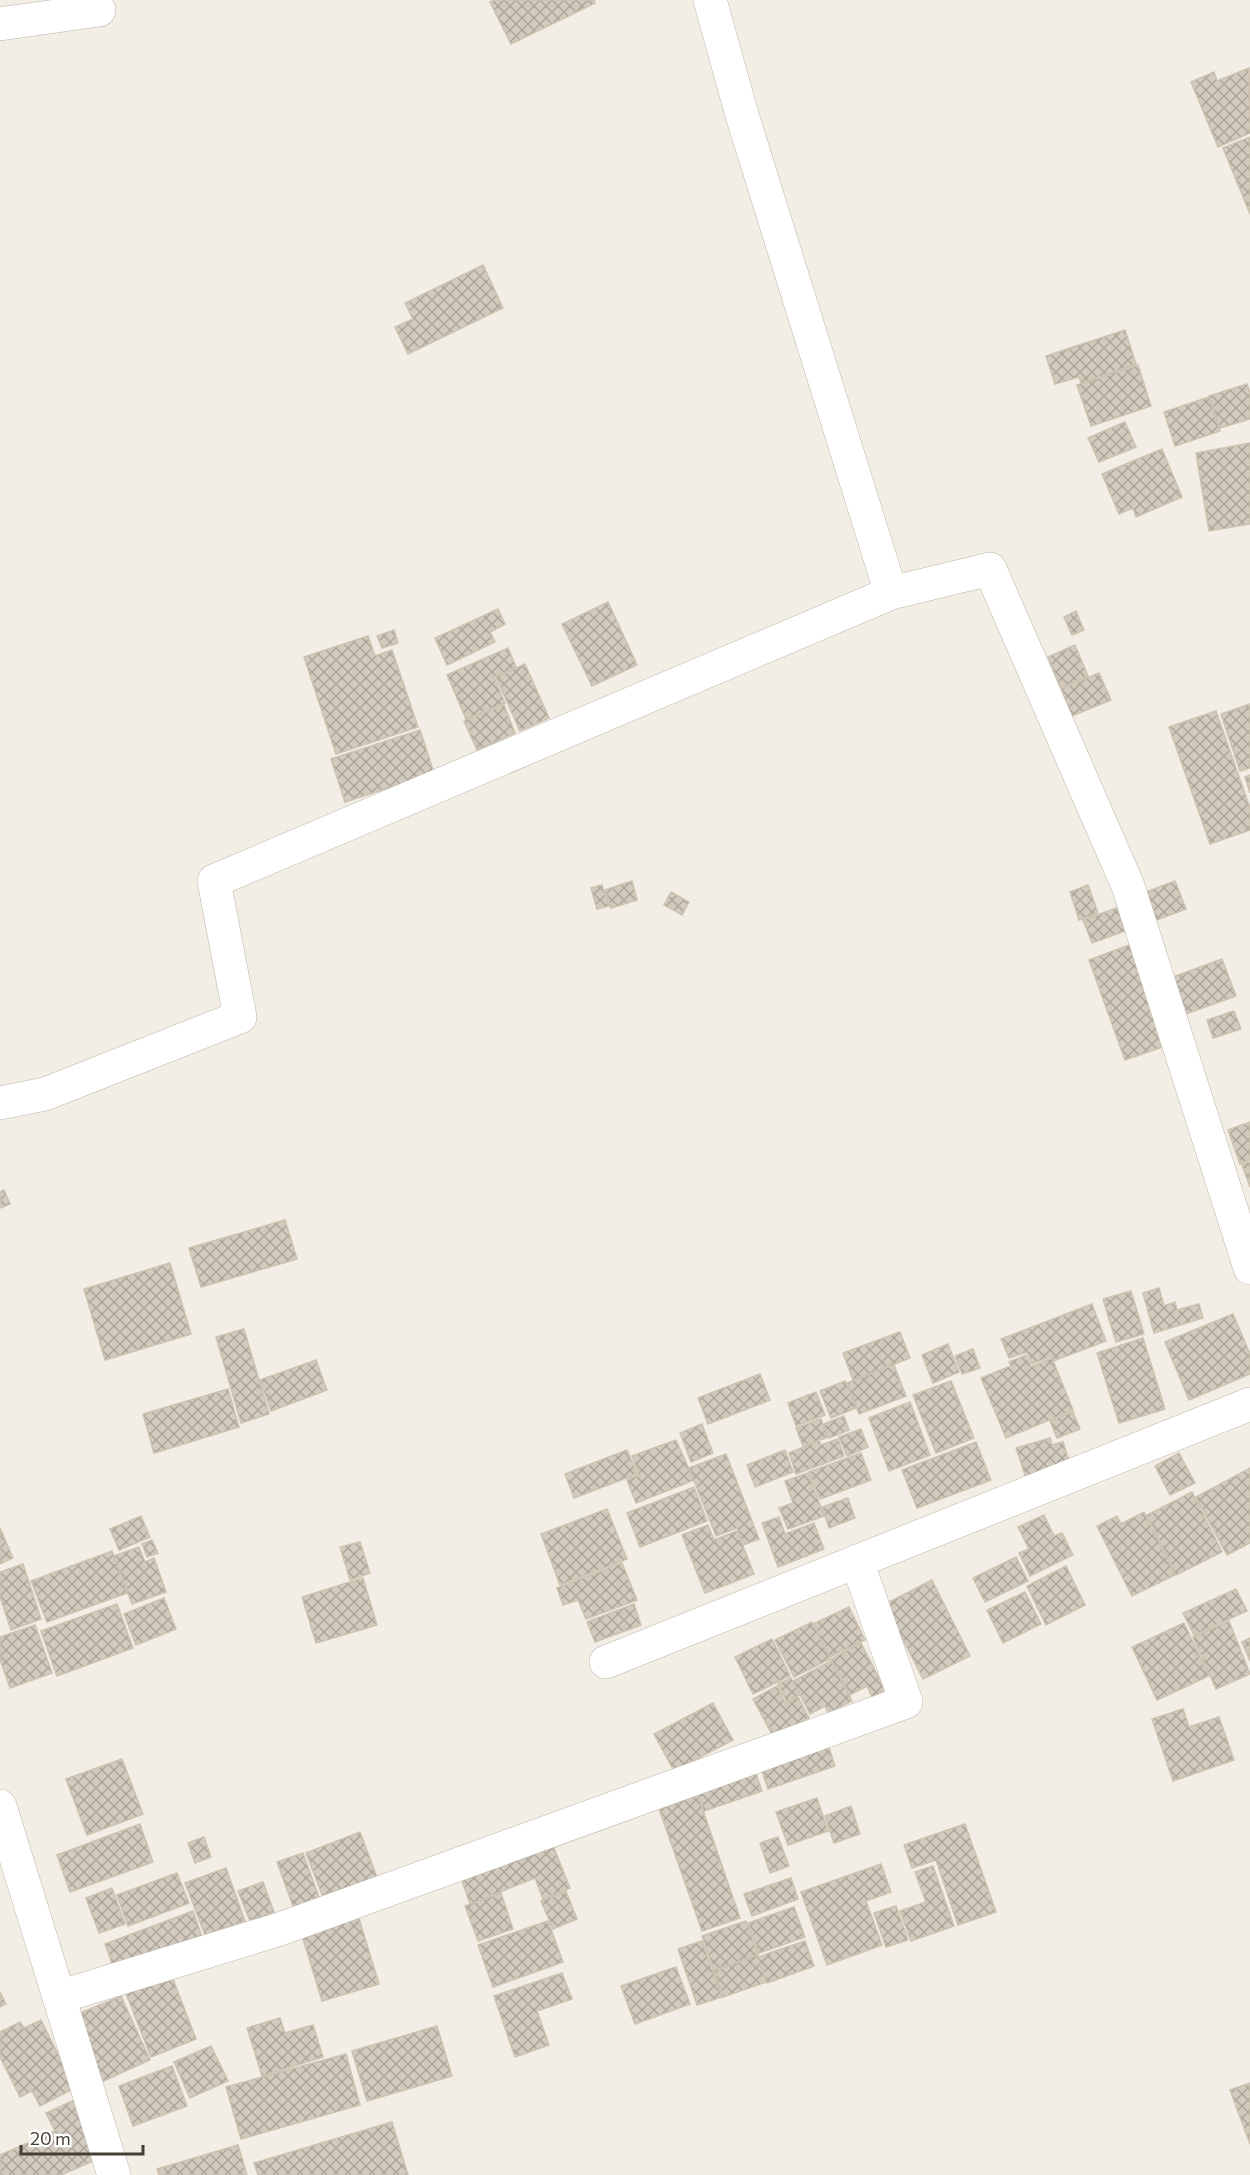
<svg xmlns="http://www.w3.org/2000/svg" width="1250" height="2175" viewBox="0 0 1250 2175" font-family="Commissioner,sans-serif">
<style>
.building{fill:url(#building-cross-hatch);stroke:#cdc2b0;stroke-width:1.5}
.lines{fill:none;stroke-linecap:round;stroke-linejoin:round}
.minor-casing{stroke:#bcb6a9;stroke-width:34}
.minor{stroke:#fff;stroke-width:33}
</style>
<defs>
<pattern id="building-cross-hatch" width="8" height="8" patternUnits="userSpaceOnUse" patternTransform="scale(1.5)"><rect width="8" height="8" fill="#d2cabc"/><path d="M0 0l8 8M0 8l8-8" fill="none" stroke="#aca59a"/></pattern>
</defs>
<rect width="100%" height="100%" fill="#f2eee6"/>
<g class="building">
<polygon points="495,0 594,0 595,3 511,44 490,2"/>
<polygon points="1249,68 1250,133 1218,147 1191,82 1214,72 1217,81"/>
<polygon points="1250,137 1250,214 1223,148"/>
<polygon points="483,265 503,308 408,354 395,327 413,319 405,303"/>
<polygon points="1125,330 1136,364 1081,383 1079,377 1055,384 1046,356"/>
<polygon points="1138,365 1151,406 1091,426 1077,385"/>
<polygon points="1247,384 1250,393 1250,419 1220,428 1209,396"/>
<polygon points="1209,397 1220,431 1175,446 1164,412"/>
<polygon points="1125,422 1136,447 1099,462 1088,438"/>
<polygon points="1250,443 1250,524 1209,531 1196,453"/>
<polygon points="1162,449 1182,497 1136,517 1133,508 1119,514 1102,474"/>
<polygon points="608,602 637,665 592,686 562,624"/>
<polygon points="498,609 505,624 490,632 495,642 447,665 435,638"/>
<polygon points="1076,611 1084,630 1072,635 1064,617"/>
<polygon points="394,630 398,643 382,648 377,636"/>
<polygon points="368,636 375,656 392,650 418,727 336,754 304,657"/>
<polygon points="1075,645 1088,676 1061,688 1048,657"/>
<polygon points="508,648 516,667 494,677 505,703 466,719 447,675"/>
<polygon points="525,664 549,718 520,731 496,677"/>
<polygon points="1099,673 1111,700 1072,716 1061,689"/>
<polygon points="1250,704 1250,768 1240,771 1221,714"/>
<polygon points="504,705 515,733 477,750 464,721"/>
<polygon points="1216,711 1250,808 1250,830 1210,844 1169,727"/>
<polygon points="420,730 434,773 345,802 331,759"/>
<polygon points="1250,775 1250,793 1245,777"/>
<polygon points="632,881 637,900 611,908 605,890"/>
<polygon points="1175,881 1186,909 1151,922 1141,894"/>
<polygon points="602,885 609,906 597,909 591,888"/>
<polygon points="1088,885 1098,913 1079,920 1070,892"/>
<polygon points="671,892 689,902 682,915 664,905"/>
<polygon points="1117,908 1125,931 1092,943 1083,920"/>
<polygon points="1137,942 1174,1043 1125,1060 1089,960"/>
<polygon points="1222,959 1236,996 1186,1014 1173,977"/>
<polygon points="1234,1011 1241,1029 1213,1038 1207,1020"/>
<polygon points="1250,1122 1250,1160 1240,1164 1228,1130"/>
<polygon points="1250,1162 1250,1187 1242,1165"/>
<polygon points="4,1190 10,1204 1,1208 0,1192"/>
<polygon points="285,1220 297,1259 201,1287 189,1248"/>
<polygon points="170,1263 191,1334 105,1360 84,1289"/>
<polygon points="1159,1288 1164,1306 1175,1302 1177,1310 1199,1304 1203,1318 1154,1333 1143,1293"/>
<polygon points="1131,1291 1144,1334 1116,1342 1103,1299"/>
<polygon points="1092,1304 1106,1341 1053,1361 1052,1356 1032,1364 1027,1352 1009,1358 1001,1339"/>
<polygon points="1233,1314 1250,1354 1250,1374 1189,1400 1165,1342"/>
<polygon points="244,1329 269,1414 241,1423 216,1337"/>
<polygon points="900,1332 910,1358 853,1380 843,1353"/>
<polygon points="1143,1338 1165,1409 1119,1423 1097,1353"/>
<polygon points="948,1344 959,1372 933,1383 922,1355"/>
<polygon points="973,1349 980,1368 962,1374 955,1356"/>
<polygon points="1026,1355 1031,1367 1052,1358 1073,1410 1006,1438 981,1378 1011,1366 1009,1362"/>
<polygon points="316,1360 327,1390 271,1411 260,1380"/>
<polygon points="894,1365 906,1396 859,1414 847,1383"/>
<polygon points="760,1374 770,1400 708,1424 698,1398"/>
<polygon points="845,1381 856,1408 831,1418 820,1391"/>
<polygon points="951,1381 974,1438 936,1453 913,1395"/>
<polygon points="228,1389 239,1427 154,1453 143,1414"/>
<polygon points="816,1392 825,1415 796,1426 788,1403"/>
<polygon points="910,1402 930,1455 889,1471 869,1418"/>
<polygon points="1073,1412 1080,1429 1057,1438 1050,1421"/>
<polygon points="844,1416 849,1430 829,1438 824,1424"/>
<polygon points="821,1419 828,1437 803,1446 796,1428"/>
<polygon points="702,1424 713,1453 691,1462 680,1433"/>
<polygon points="861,1429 868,1447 847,1456 839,1437"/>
<polygon points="1050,1438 1052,1445 1063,1442 1070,1464 1026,1478 1016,1448"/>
<polygon points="838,1439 844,1456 796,1474 789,1453 819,1441 821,1445"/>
<polygon points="676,1440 694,1480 636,1503 627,1480 639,1475 632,1456"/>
<polygon points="976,1442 991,1480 917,1508 902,1470"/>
<polygon points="627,1450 637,1474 574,1498 565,1474"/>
<polygon points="785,1450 793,1472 755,1487 747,1465"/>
<polygon points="861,1453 871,1480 820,1499 809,1472"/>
<polygon points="1179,1453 1195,1483 1170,1495 1155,1466"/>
<polygon points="726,1454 759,1539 743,1545 737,1528 716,1536 689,1468"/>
<polygon points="1250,1468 1250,1543 1227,1555 1196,1497"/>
<polygon points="808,1473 824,1516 788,1529 779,1508 793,1503 785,1481"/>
<polygon points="694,1487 707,1521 640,1547 627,1513"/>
<polygon points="1192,1492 1222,1552 1176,1575 1147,1515"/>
<polygon points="848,1498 855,1518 829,1528 822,1507"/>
<polygon points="607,1509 627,1559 560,1585 541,1534"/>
<polygon points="1144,1512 1175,1575 1132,1596 1097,1526 1117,1516 1121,1524"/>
<polygon points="1044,1515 1054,1536 1062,1533 1073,1555 1030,1576 1019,1553 1029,1549 1018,1527"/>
<polygon points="141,1516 150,1537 119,1550 110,1529"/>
<polygon points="779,1517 785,1534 814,1523 824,1549 778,1567 762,1523"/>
<polygon points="708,1525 714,1540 737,1531 754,1574 705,1593 682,1535"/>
<polygon points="0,1528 13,1558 0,1564"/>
<polygon points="152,1540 158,1553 147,1557 142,1544"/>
<polygon points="360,1542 370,1573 350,1580 340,1547"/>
<polygon points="139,1547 145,1562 154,1558 166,1592 132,1604 114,1556"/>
<polygon points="112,1551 127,1593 47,1622 31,1581"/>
<polygon points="1016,1557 1028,1581 985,1602 973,1578"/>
<polygon points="622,1563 637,1600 586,1619 578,1600 563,1605 557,1588"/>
<polygon points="23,1564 41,1619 11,1630 0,1597 0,1572"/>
<polygon points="1066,1566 1085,1605 1046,1625 1027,1586"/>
<polygon points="363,1578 377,1625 316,1643 302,1597"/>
<polygon points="932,1580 970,1656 923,1679 885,1604"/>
<polygon points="1236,1589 1247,1611 1194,1635 1183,1613"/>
<polygon points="1025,1592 1041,1624 1003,1643 987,1610"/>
<polygon points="164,1598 176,1629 136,1645 124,1614"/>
<polygon points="117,1604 133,1648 57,1676 41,1631"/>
<polygon points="634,1604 641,1625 595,1642 587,1622"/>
<polygon points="849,1607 865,1640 830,1657 813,1624"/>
<polygon points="1229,1621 1250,1674 1216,1689 1193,1637"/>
<polygon points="812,1622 830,1659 794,1677 775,1640"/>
<polygon points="1184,1623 1209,1676 1157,1700 1132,1647"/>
<polygon points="35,1625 52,1673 10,1688 0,1659 0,1637"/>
<polygon points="1250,1638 1250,1661 1242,1642"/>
<polygon points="772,1639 790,1676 753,1694 735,1657"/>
<polygon points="861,1643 885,1690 872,1697 867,1686 850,1695 831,1659"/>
<polygon points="831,1661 852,1701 828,1713 825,1706 810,1714 793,1681"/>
<polygon points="791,1678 800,1695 787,1702 778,1684"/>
<polygon points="777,1686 786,1704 798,1697 809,1718 773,1736 753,1699"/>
<polygon points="713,1703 733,1740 674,1771 654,1734"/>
<polygon points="1183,1709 1189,1727 1219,1717 1234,1760 1173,1781 1152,1719"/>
<polygon points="825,1736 835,1766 768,1789 758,1759"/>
<polygon points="122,1759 143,1814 87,1835 66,1779"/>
<polygon points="754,1768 762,1791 704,1811 695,1788"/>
<polygon points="696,1790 740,1918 702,1931 657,1803"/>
<polygon points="817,1798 828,1831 788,1845 776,1812"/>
<polygon points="851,1806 860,1834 834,1843 825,1816"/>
<polygon points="140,1824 153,1862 70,1892 57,1855"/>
<polygon points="965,1824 996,1912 958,1925 936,1860 912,1868 904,1845"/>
<polygon points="360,1832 377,1877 323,1897 306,1853"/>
<polygon points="204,1837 211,1857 195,1863 188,1843"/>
<polygon points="778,1837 789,1866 770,1873 760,1843"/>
<polygon points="552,1843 570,1888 543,1899 535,1878 470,1904 460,1875"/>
<polygon points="303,1853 320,1900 294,1909 277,1862"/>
<polygon points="881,1864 891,1892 866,1901 882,1945 827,1965 801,1892"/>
<polygon points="933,1866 954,1926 911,1941 900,1911 926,1902 915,1872"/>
<polygon points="226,1868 245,1921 205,1935 185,1883"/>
<polygon points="177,1873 189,1903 128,1926 117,1895"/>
<polygon points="791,1878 798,1899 752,1916 744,1894"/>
<polygon points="263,1882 274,1912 250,1921 238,1891"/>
<polygon points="112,1888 125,1924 99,1933 86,1898"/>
<polygon points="566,1891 577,1919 553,1929 541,1901"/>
<polygon points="501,1893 513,1929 478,1941 465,1906"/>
<polygon points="896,1906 908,1940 886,1947 874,1913"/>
<polygon points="794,1907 805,1937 759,1953 748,1923"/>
<polygon points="193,1911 202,1937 114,1969 105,1944"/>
<polygon points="357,1912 379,1984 322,2001 300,1929"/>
<polygon points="548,1921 563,1962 493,1987 478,1945"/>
<polygon points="746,1921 758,1955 714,1970 702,1936"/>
<polygon points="702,1941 722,1997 697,2005 678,1949"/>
<polygon points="805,1941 814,1966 767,1983 758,1957"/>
<polygon points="757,1955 766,1982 723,1997 714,1971"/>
<polygon points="676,1967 690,2004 635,2024 621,1986"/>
<polygon points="562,1973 572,1999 537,2011 549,2045 515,2057 494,1996"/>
<polygon points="171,1974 196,2039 151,2057 125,1991"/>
<polygon points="0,1992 6,2004 0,2007"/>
<polygon points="121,1996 150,2060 99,2083 71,2017"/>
<polygon points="280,2018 285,2033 313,2025 323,2057 262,2076 247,2028"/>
<polygon points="41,2020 75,2088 40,2106 32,2091 20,2097 0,2057 0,2032 20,2022 24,2028"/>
<polygon points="437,2026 452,2076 367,2101 352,2051"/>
<polygon points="211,2046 228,2081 190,2098 174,2062"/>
<polygon points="346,2054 360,2105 241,2139 226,2087"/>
<polygon points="172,2066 187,2106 133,2126 119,2086"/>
<polygon points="1250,2083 1250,2144 1230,2090"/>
<polygon points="74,2100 100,2158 61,2175 0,2175 0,2155 55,2131 46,2113"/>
<polygon points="392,2122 408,2175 258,2175 254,2163"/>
<polygon points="238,2145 247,2175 159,2175 157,2169"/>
</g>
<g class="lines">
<g class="minor-casing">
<g id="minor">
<polyline points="710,0 742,115 891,593"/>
<polyline points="0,24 99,10"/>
<polyline points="0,1103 45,1094 240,1017 214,881 891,593 990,569 1128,886 1250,1268"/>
<polyline points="606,1662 1250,1404"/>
<polyline points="0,1806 114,2175"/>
<polyline points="59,1997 280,1929 906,1702 857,1561"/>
</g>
</g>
<use href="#minor" class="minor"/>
</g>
<path d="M21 2145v9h122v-9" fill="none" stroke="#443f36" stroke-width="3"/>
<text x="30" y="2145" font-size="18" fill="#443f36" stroke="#ffffff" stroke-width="4.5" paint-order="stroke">20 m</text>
</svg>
